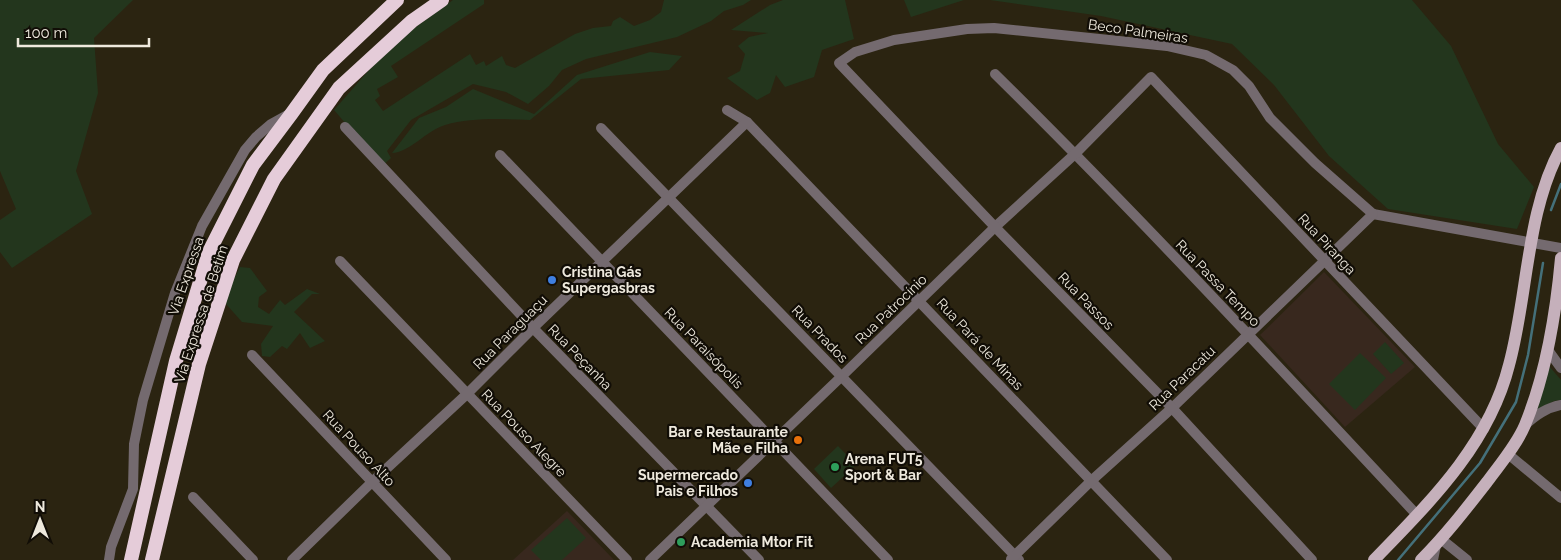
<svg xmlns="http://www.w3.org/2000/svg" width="1561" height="560" viewBox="0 0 1561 560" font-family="Raleway,sans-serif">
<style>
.education{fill:#38281e}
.green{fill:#23361d}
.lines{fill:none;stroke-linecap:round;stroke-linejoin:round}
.stream{stroke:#44707a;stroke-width:2.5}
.minor{stroke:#746a6f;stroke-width:10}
.major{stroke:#c5b0bb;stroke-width:12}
.highway{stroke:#e5ccd9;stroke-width:14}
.shop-dot{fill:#3f7fe0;stroke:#110d06;stroke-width:2}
.food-dot{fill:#e8710a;stroke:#110d06;stroke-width:2}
.leisure-dot{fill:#2e9e5b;stroke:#110d06;stroke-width:2}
.labels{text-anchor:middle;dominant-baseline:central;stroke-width:4.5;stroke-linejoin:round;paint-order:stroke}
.street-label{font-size:14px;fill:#eee9dd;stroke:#110d06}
.poi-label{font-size:14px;font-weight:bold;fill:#eee9dd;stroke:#110d06;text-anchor:start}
</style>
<rect width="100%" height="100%" fill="#2b2411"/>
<g class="education">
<polygon points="1324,272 1415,367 1345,427 1260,335"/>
<polygon points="567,511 614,560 513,560"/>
</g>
<g class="green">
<polygon points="0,0 133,0 94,38 98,93 76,171 92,214 12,268 0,252 0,220 16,209 0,171"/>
<polygon points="453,0 484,0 484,4 391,66 398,77 377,89 380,96 375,100 383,111 470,54 476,65 484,61 486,66 502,56 506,65 515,68 575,34 593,28 611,26 613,21 620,17 634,26 650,20 661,12 664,0 751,0 743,5 724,11 711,21 677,37 586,59 562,70 549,86 528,104 506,92 473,84 411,120 387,151 391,158 382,166 334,110 391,45"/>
<polygon points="783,0 845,0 854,39 822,50 814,77 785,87 776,75 770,93 757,100 727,78 740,71 745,54 738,46 749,37 768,33 731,30 770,5"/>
<polygon points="904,0 964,0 911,17"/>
<polygon points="990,0 1412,0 1451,46 1498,144 1534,187 1517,229 1388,209 1329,156 1274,85 1232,44 1101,16"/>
<path d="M 650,52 L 682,56 L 669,70 L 581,79 L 530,120 C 502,119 473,117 445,125 C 427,130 409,153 392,153 L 419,118 L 446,107 L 473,89 L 534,114 L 577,75 Z"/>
<polygon points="240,267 250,268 267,291 259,297 258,307 269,314 280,300 285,305 307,289 320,294 312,294 294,312 325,341 310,348 300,333 287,349 282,346 270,357 262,356 261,344 273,326 242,322 226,304 228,291"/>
<polygon points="1385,342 1404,363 1391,374 1373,354"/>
<polygon points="1360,353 1386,378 1355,410 1329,384"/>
<polygon points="1549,366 1561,380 1561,400 1554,401 1535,412"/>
<polygon points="838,446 856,465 831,488 814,469"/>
<polygon points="567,518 586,538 562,560 541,560 531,550"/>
</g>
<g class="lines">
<g class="stream">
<polyline points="1551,210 1561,184"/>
<polyline points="1398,560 1480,463 1516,402 1528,355 1543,263"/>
</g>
<g class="minor">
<path d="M 995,74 C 1140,217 1278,366 1417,515"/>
<polyline points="727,110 747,122 1167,560"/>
<polyline points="345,127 533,328 759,560"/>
<polyline points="601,128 1019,560"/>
<polyline points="500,155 888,560"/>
<polyline points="1373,214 1561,248"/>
<polyline points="340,261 627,560"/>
<polyline points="1548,350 1561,368"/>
<polyline points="252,355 446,560"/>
<path d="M 1525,425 C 1536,415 1546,408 1561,405"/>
<polyline points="1508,454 1561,498"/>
<polyline points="193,497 253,560"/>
<polyline points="1441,539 1467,560"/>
<polyline points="1011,559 1091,481 1172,408 1373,214"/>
<polyline points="109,560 111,547 133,489 134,444 143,400 175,293 202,226 245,150 256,137 271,124 289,114"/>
<polyline points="292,560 372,482 467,394 533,328 747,122"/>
<polyline points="650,560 842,376 995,227 1076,153 1151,77 1484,429"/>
<polyline points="1312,560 1172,408 995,227 839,63 855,52 894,40 967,29 994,28 1167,46 1206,55 1233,70 1249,86 1270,118 1315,163 1373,214"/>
<polyline points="1433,560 1436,545"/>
</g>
<g class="major">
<path d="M 1374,560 C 1429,503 1489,445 1509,365 C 1528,296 1526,211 1561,148"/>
<path d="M 1421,560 C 1445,536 1466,509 1487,482 C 1500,464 1516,446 1525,425 C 1546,374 1556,313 1561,258"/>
</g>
<g class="highway">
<polyline points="131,560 176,361 209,252 253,165 292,113 323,70 397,0"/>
<polyline points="152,560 199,364 233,260 274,179 339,88 412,21 442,0"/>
</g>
</g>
<g class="shop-dot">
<circle cx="552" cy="280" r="5"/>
<circle cx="748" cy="483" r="5"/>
</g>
<circle class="food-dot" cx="798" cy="440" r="5"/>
<g class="leisure-dot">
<circle cx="835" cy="467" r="5"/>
<circle cx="681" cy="542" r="5"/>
</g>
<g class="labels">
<g class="street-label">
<text transform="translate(1138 31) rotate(8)">Beco Palmeiras</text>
<text transform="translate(1327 244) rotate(47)">Rua Piranga</text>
<text transform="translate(186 276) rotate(-71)">Via Expressa</text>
<text transform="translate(1218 283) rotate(46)">Rua Passa Tempo</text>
<text transform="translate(1086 301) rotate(46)">Rua Passos</text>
<text transform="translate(891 309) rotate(-44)">Rua Patrocínio</text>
<text transform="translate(201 314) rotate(-72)">Via Expressa de Betim</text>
<text transform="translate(510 332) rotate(-45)">Rua Paraguaçu</text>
<text transform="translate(820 334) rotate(46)">Rua Prados</text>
<text transform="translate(980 344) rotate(47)">Rua Pará de Minas</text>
<text transform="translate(704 348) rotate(46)">Rua Paraisópolis</text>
<text transform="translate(580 357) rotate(46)">Rua Peçanha</text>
<text transform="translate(1182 378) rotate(-44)">Rua Paracatu</text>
<text transform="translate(524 433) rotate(46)">Rua Pouso Alegre</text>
<text transform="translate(359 448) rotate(47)">Rua Pouso Alto</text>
</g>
<g class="poi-label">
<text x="562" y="272">Cristina Gás<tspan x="562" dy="16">Supergasbras</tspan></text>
<text x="788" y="432" text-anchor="end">Bar e Restaurante<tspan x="788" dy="16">Mãe e Filha</tspan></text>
<text x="845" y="459">Arena FUT5<tspan x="845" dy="16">Sport &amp; Bar</tspan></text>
<text x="738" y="475" text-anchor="end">Supermercado<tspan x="738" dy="16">Pais e Filhos</tspan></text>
<text x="691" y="542">Academia Mtor Fit</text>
</g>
</g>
<g transform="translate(40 520)" stroke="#110d06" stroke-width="4" paint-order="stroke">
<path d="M0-4L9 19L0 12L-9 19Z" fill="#eee9dd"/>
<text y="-8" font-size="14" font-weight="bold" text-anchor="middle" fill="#eee9dd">N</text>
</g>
<path d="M18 38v8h131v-8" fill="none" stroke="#eee9dd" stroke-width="2.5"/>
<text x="25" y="38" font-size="15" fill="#eee9dd" stroke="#110d06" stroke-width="4" paint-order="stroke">100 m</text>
</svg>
